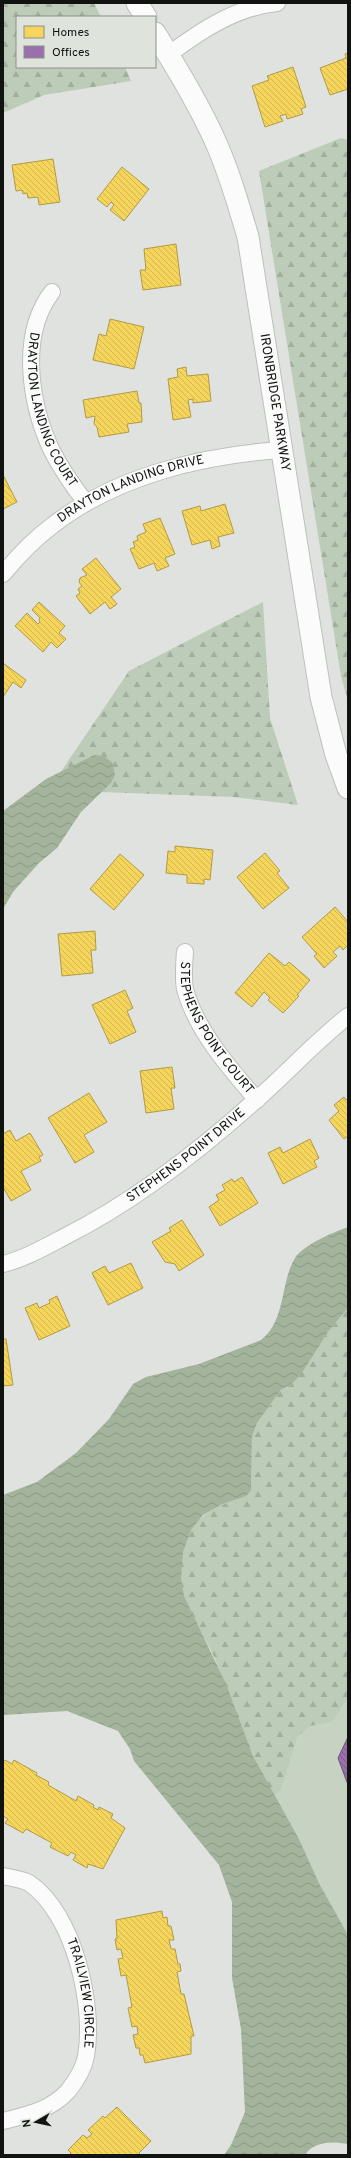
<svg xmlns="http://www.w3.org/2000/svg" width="351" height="2158" viewBox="0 0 351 2158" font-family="Overpass,sans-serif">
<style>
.grass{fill:#c7d3c2}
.forest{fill:url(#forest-firs)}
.water{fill:url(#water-waves)}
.homes{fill:url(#homes-back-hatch);stroke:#b19b45}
.offices{fill:url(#offices-back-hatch);stroke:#70547c}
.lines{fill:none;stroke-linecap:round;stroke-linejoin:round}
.minor-casing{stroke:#bdc0bd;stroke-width:18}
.tertiary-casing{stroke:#bdc0bd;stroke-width:23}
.minor{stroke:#fafbfa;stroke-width:16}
.tertiary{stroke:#fafbfa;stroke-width:21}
.labels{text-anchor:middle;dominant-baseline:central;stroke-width:4;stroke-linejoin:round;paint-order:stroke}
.street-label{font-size:13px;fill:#111310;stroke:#dee4dc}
</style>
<defs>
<pattern id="forest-firs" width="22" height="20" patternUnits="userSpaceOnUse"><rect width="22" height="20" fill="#bdccb8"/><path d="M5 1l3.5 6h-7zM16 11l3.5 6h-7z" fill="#a1ae9d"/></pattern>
<pattern id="water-waves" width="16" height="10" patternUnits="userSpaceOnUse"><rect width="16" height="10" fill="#a4b49c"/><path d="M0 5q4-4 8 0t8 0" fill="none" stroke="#8c9a85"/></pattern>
<pattern id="homes-back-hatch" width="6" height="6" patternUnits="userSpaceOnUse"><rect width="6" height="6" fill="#f6d55c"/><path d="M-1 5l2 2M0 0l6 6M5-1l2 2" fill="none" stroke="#d2b64f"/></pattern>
<pattern id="offices-back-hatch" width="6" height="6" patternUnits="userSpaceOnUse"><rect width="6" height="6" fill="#9970ab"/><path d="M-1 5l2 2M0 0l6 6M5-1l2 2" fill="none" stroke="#7b5b8a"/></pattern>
</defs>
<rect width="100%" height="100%" fill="#dfe2de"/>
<polygon class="grass" points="348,1698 348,1935 319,1883 299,1839 274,1796 281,1790 296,1737 310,1726 332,1721"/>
<g class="forest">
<polygon points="3,3 94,3 101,17 17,17 17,67 125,67 131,81 44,95 3,113"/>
<polygon points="341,138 348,140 348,701 341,676 259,171"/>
<polygon points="263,602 270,718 298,805 234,797 101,792 111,783 94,755 60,773 129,671"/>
<path d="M 348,1308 L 348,1698 L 332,1722 L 310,1726 L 297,1737 L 281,1790 L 274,1796 C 248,1753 233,1705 215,1659 C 206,1638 191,1619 184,1597 C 178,1578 180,1546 191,1529 C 201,1514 217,1507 233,1500 C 240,1497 245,1497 251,1491 L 252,1437 L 257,1423 L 281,1390 L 294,1382 L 328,1332 Z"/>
</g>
<g class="water">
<polygon points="94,755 103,756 112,762 115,775 111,783 81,812 57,848 39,863 13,892 3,909 3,811 46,779"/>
<path d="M 348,1227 L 348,1308 L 328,1332 L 303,1371 L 294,1382 L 281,1390 L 257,1423 L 252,1437 L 251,1491 L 246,1496 L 223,1504 L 203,1515 L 191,1530 L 183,1552 L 181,1579 L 184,1596 L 226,1684 L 253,1756 L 299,1839 L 319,1883 L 348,1935 L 348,2144 C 334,2141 313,2141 305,2155 L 224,2155 L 231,2145 L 245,2112 L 241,2029 L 232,1978 L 232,1902 L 219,1865 L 134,1761 L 130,1749 L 118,1731 L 67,1711 L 3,1715 L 3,1495 L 37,1482 L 76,1453 L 109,1419 L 133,1384 L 146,1377 L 199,1364 L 261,1340 C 286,1321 280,1283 295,1258 C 303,1245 334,1232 348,1227 Z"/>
</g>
<g class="homes">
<polygon points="348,53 348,89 330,95 320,68 346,58 345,54"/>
<polygon points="293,67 306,107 301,109 303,114 287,119 286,114 280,116 283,121 265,127 252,86 269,80 267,76"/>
<polygon points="53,159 60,202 39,205 38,197 28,198 27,193 23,194 22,190 16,191 12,165"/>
<polygon points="122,167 149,189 124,221 110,210 114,205 111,202 107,207 97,199"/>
<polygon points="176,244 181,285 143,290 140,270 146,270 144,249"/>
<polygon points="110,319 144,327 134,369 93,360 99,334 106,336"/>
<polygon points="186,367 187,376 208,374 211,401 193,403 193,399 188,400 191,417 173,420 168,379 178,377 177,369"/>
<polygon points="137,391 139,403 141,403 142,422 127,424 129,432 99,437 97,427 94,424 95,416 86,418 83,400"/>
<polygon points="3,475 17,502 3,509"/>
<polygon points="225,504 234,533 218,537 220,546 212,549 210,540 192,545 182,511 200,506 201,511"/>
<polygon points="160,518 175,554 165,558 169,566 157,571 154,563 139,569 130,549 135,547 133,542 138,540 137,536 146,532 143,524"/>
<polygon points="96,558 121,589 111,597 117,604 110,609 105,602 90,614 76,596 80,593 78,589 82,586 79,582 80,578 87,575 82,569"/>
<polygon points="39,602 65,626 59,633 66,639 57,648 51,642 43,652 15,626 27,613 38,624 40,622 39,620 40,618 32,610"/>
<polygon points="3,663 26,680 21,688 13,682 3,697"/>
<polygon points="175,846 213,850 210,880 204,879 204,884 187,883 187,875 166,873 168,851 175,852"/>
<polygon points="265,853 280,871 277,873 289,888 263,909 237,877"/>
<polygon points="120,854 144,875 114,910 90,889"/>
<polygon points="335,907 348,922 348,945 343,950 340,946 333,952 337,956 324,968 314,956 317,954 302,937"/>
<polygon points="95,931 96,950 91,950 93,973 62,976 58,934"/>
<polygon points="269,953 285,966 289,962 310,980 297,995 299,996 283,1013 268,1000 270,998 264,992 252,1007 235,993"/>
<polygon points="125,990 133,1008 127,1011 136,1032 110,1044 92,1005"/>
<polygon points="172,1067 175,1088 171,1088 174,1109 146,1113 140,1071"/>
<polygon points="89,1093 107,1122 84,1135 94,1152 75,1163 48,1118"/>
<polygon points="344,1097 346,1100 348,1099 348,1136 344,1139 329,1120 339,1111 334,1105"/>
<polygon points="10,1130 16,1141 30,1133 43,1155 39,1157 41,1161 21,1171 31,1190 11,1201 3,1187 3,1134"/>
<polygon points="310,1139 319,1158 314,1161 317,1167 283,1184 268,1153 280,1147 283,1153"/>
<polygon points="242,1177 258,1203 220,1226 209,1207 219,1200 216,1195 225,1190 222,1185 232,1179 234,1182"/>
<polygon points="182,1220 204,1255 179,1271 175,1264 165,1262 152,1242 171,1231 169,1228"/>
<polygon points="131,1263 143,1288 108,1305 92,1273 105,1266 109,1273"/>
<polygon points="57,1296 70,1326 39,1340 25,1308 37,1303 39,1308 50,1303 49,1300"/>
<polygon points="3,1339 6,1339 13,1385 3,1386"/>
<polygon points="5,1760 12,1764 14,1760 37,1773 36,1775 49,1782 48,1785 76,1801 78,1796 94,1805 93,1807 98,1810 99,1807 113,1814 111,1818 125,1828 103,1869 88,1864 87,1868 73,1860 76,1855 71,1852 68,1856 50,1847 52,1843 26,1829 23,1833 5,1823 8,1819 3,1816 3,1762"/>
<polygon points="162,1911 163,1918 167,1917 168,1926 171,1926 174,1940 169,1940 171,1949 175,1949 178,1964 180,1964 181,1971 177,1972 181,1994 184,1994 194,2036 191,2036 191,2054 145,2063 143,2055 140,2055 139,2048 136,2048 133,2035 138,2034 137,2026 132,2027 128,2008 132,2007 126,1975 121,1976 118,1959 123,1958 121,1949 117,1950 115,1939 117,1939 116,1920"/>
<polygon points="117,2107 151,2141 139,2153 141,2155 69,2155 71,2153 68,2150 83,2135 87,2138 92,2134 88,2130 103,2116 105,2118"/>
</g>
<polygon class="offices" points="348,1737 348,1785 338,1758"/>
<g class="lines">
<g class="minor-casing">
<g id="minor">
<path d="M 168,55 C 200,31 236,7 277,3"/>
<path id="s1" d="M 52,292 C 19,335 30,403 51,449 C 61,469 73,486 86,503"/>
<path id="s2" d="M 3,574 C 18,556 34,539 53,525 C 116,476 203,455 282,450"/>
<path id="s3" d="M 185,952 C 184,964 183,978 185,989 C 196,1030 230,1069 257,1100"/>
<path id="s4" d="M 3,1264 C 24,1259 45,1247 64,1237 C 134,1202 198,1152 256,1100 C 287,1073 315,1042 348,1016"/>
<path id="s5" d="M 3,1876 C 11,1878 22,1879 29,1883 C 74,1913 95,2006 86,2056 C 84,2068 76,2081 68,2091 C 51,2110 27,2115 3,2121"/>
</g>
</g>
<g class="tertiary-casing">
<g id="tertiary">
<polyline points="137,3 146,17"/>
<path id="s6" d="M 155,33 C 177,69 200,106 217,145 C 230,175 239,206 248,237 L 321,697 L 336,755 L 348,788"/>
</g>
</g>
<use href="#minor" class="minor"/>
<use href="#tertiary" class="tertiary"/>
</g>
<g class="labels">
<g class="street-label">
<text stroke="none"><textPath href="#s6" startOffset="393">IRONBRIDGE PARKWAY</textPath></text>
<text stroke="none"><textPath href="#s1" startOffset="126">DRAYTON LANDING COURT</textPath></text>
<text stroke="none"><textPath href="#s2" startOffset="157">DRAYTON LANDING DRIVE</textPath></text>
<text stroke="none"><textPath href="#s3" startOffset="85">STEPHENS POINT COURT</textPath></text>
<text stroke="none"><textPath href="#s4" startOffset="214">STEPHENS POINT DRIVE</textPath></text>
<text stroke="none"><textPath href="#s5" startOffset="153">TRAILVIEW CIRCLE</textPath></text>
</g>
</g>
<rect width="351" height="2158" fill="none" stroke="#111310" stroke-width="8"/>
<rect x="16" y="16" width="140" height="52" fill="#dee4dc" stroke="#8c908a"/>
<rect x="24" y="26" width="20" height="12" fill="#f6d55c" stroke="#8c908a"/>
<text x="52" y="36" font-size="12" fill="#111310">Homes</text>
<rect x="24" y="46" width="20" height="12" fill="#9970ab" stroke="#8c908a"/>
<text x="52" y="56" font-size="12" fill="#111310">Offices</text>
<g transform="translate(36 2122) rotate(261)" stroke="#dee4dc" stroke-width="3" paint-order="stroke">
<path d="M0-3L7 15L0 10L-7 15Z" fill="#111310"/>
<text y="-6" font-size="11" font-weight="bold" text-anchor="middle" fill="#111310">N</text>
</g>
</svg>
